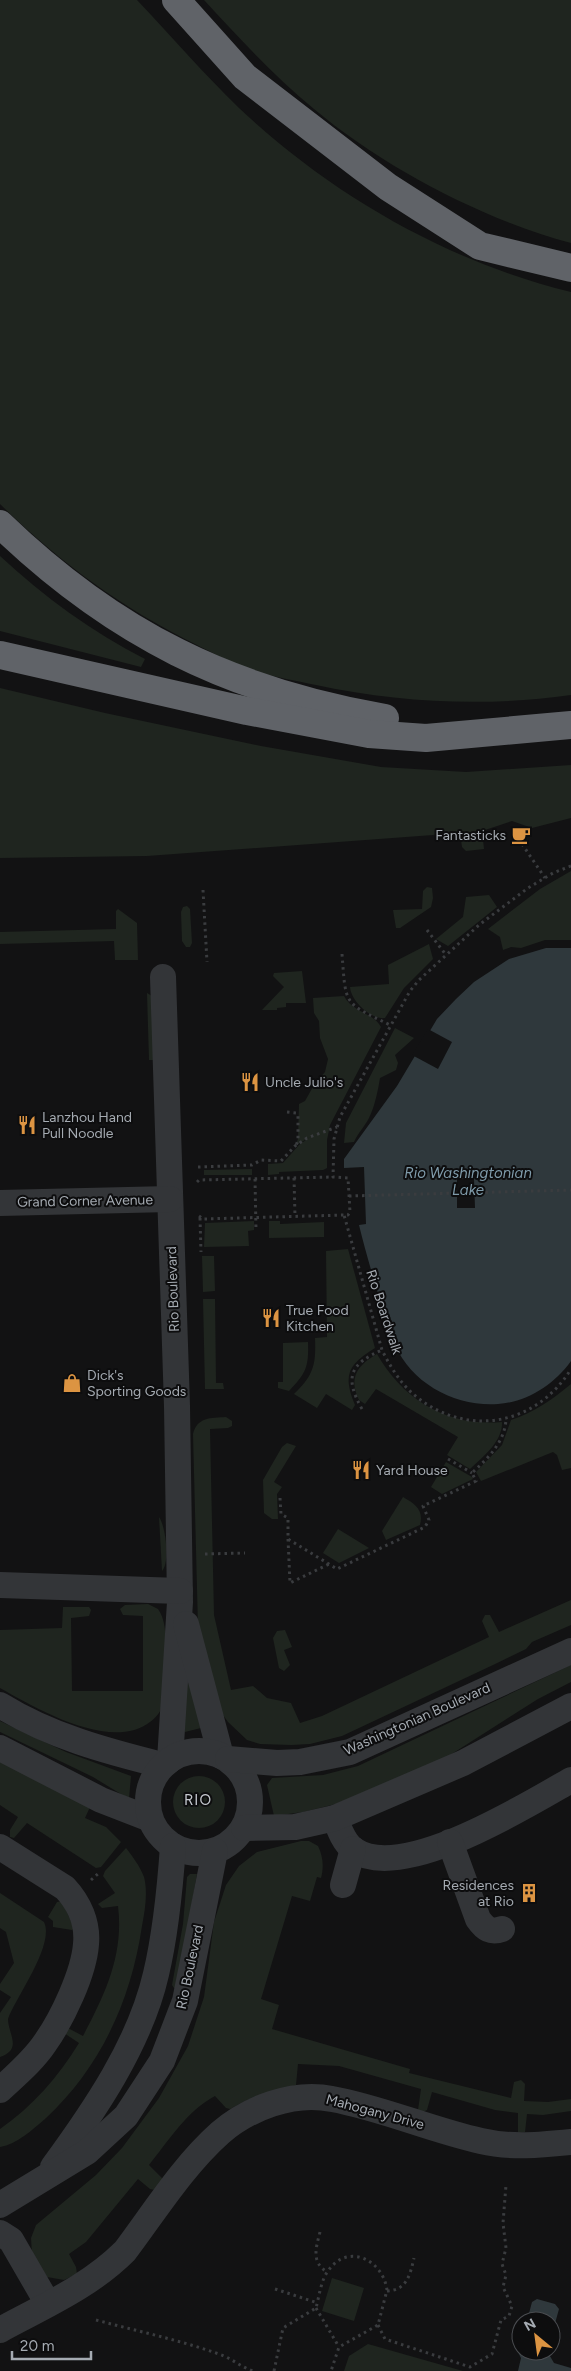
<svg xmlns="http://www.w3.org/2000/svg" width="571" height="2371" viewBox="0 0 571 2371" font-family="Figtree,sans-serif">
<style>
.green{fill:#1f251f}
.water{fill:#2f383c}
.pier{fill:#121213}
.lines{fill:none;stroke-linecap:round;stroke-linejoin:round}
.path{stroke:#3a3c3f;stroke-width:3;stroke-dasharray:2.5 4;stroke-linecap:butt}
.minor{stroke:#333538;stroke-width:26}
.highway{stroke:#606368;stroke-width:28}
.labels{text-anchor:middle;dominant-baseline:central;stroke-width:4;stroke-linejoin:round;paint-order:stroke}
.poi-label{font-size:14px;fill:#a5abb2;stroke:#0d0d0e;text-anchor:start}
.street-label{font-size:14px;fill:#a5abb2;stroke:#0d0d0e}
.water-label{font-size:15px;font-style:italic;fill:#7f9baa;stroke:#0d0d0e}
.neighbourhood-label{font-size:15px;letter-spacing:1px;fill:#c5c9cf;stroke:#0d0d0e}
</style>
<rect width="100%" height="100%" fill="#121213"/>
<g class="green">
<path d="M 0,0 L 137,0 C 171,36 204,74 239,108 C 331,195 448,262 571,292 L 571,695 C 486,707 400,703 316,685 C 294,680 272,677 250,669 C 231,663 213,653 195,644 C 122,608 58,561 0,504 Z"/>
<path d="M 204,0 L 571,0 L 571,243 C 484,220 383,167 314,109 C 274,76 239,38 204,0 Z"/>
<path d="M 0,556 C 44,597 92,632 145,659 L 141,667 L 0,631 Z"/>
<polygon points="0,688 105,713 261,746 381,767 466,772 571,765 571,818 532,828 512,821 482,831 484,849 466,851 462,847 460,833 147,856 0,858"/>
<polygon points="571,871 571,940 545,940 521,948 511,947 503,950 500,937 488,929 540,889"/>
<polygon points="427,887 432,888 433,898 431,907 400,928 396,928 393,910 422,909 423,891"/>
<polygon points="489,895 497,907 448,946 436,939 463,917 466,897"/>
<polygon points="187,906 190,909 192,943 190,947 186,947 182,941 181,912 183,907"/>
<polygon points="118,909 137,923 138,960 115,960 114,941 0,944 0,932 116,929 116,911"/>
<path d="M 429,944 L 433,959 L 404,988 L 385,1018 C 371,1020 351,1001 350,987 L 389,984 L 388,965 Z"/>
<polygon points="302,971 306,1003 286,1003 286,1007 277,1008 277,1010 262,1010 284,987 273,976 274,973"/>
<polygon points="147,993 152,996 156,1060 149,1060"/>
<path d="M 344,996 C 352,1012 374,1013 381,1027 L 330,1125 L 327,1140 L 327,1168 L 323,1170 L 279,1172 L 279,1174 L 268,1175 L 268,1164 L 283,1163 L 299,1145 L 310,1137 L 295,1146 L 298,1139 L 299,1104 L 305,1101 L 314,1085 L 325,1072 L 328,1059 L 320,1038 L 319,1021 L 314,1013 L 313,998 Z"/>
<path d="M 395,1028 L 414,1038 L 395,1055 L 398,1063 L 396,1070 L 380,1078 C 378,1090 375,1106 369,1118 C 365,1126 358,1133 354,1142 L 344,1143 L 346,1123 Z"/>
<polygon points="252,1169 252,1175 204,1175 204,1170"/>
<polygon points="254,1221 254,1230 248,1231 249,1246 204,1247 205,1223"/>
<polygon points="269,1221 280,1221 280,1224 324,1222 324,1237 269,1238"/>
<path d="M 348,1249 L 375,1348 C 349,1364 342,1374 355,1405 L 352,1410 L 326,1394 L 317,1408 L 294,1394 C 314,1375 316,1364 315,1338 L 327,1337 L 326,1251 Z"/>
<polygon points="202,1256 214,1256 215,1291 203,1292"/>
<polygon points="203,1299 215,1299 216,1383 223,1383 224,1389 205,1389"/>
<path d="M 308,1342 C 309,1367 306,1373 289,1391 L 278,1388 L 278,1382 L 283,1382 L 283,1343 Z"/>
<path d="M 377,1354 C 403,1400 448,1427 502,1422 C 503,1441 483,1457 470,1469 L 447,1455 L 458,1437 L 376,1389 L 365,1404 L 359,1400 C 348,1377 358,1365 377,1354 Z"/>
<path d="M 571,1384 L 571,1468 L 562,1470 L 557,1455 L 553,1452 L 481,1481 L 476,1472 L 502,1445 L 511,1420 C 533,1413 553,1399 571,1384 Z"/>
<path d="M 226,1417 L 232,1421 L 232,1426 L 228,1428 L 210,1429 L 214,1615 L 231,1690 L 253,1686 L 267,1698 L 291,1703 L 300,1723 L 322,1716 L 489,1637 L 482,1621 L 485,1615 L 490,1615 L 499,1632 L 571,1600 L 571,1625 L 532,1642 L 526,1649 L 493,1665 L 342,1736 L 310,1744 L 291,1745 L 260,1744 L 247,1740 L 228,1722 L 218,1708 L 198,1627 L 193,1434 C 197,1417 211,1418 226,1417 Z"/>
<polygon points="287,1443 296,1446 274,1482 282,1487 277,1494 278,1519 272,1519 264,1513 263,1480 282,1447"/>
<polygon points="446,1462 472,1477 473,1479 442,1494 431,1487"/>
<path d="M 403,1497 C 415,1504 424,1510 420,1525 L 386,1540 L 382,1531 Z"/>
<path d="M 159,1517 C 166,1527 170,1563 162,1571 Z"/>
<polygon points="338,1529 369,1548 339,1563 323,1553"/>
<path d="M 148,1604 L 158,1609 C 170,1626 164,1654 164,1673 C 164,1682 166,1692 164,1700 C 163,1709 157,1717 150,1722 C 111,1752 37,1709 0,1688 L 0,1630 L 62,1628 L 63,1607 L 89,1607 L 91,1610 L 89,1616 L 71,1618 L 72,1691 L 143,1691 L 143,1616 L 123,1615 L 120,1609 L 125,1605 Z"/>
<polygon points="285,1630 292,1647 284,1650 290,1665 284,1671 279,1668 273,1638 277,1631"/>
<polygon points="571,1665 571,1682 538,1699 447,1757 336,1804 303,1812 274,1816 267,1785 272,1778 323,1775 358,1766"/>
<polygon points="185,1667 201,1728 185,1732 183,1731"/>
<polygon points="0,1721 66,1752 131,1776 129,1799 93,1777 0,1732"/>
<polygon points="0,1761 90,1807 85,1818 106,1827 121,1842 101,1867 96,1868 27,1823 14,1838 10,1837 10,1830 18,1817 0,1805"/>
<circle cx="199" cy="1802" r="26"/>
<path d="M 301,1841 L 309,1841 L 318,1846 C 323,1856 324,1867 321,1878 L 317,1877 L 310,1901 L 292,1896 L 261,1999 L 279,2005 L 272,2029 L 410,2069 L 409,2073 L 511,2098 L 514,2082 L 521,2080 L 525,2084 L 524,2101 L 548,2102 L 571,2099 L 571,2111 L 543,2115 L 527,2114 L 525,2132 L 518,2133 L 518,2113 L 495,2110 L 432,2092 L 427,2110 L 423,2112 L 418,2110 L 421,2089 L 339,2066 L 298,2064 L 296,2085 L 247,2100 L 230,2109 L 226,2108 L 215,2096 C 187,2111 169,2140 149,2165 L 163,2179 L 155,2190 L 150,2189 L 138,2179 L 86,2242 L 69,2254 L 76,2267 L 77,2274 L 64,2280 L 47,2277 L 32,2255 L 31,2238 L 36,2225 L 96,2175 L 122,2148 L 159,2098 L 188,2046 L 204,1997 L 214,1922 L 226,1885 L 239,1866 L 257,1852 Z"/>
<path d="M 126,1848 C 132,1856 140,1866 144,1877 C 148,1892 145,1910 142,1926 C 131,2000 101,2067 45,2119 C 32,2130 17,2144 0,2147 L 0,2129 C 32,2107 59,2076 79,2043 L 64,2033 L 66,2027 L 83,2036 C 105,1994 124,1955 118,1906 L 102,1908 L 98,1904 L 115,1893 L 103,1876 L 105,1871 Z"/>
<polygon points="190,1874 197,1874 177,1988 174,1988 172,1985 183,1924 187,1877"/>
<path d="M 0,1893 L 44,1922 C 55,1945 16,1997 8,2019 C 8,2034 23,2049 0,2057 L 0,2013 L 11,1997 L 0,1990 L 0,1984 L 14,1963 L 6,1932 L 0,1928 Z"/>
<polygon points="62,1901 74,1928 72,1930 53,1927 53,1921 48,1917 57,1902"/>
<polygon points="332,2278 364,2288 354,2321 322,2311"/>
<polygon points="368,2344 463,2371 344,2371 349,2356"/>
</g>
<g class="water">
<path d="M 546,948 L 571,948 L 571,1361 C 554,1385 527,1402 498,1404 C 456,1407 412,1384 395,1345 C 387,1327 382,1306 376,1287 C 370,1266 364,1246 359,1225 L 366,1224 L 364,1167 L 344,1168 L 344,1159 L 397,1086 L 437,1019 L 456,999 L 474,982 L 509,959 Z"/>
<polygon points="537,2299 555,2304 559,2309 551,2338 551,2321 527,2321 532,2302"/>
<polygon points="521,2341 521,2351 547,2351 554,2363 571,2368 571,2371 518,2371 521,2358 518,2352"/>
</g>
<g class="pier">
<polygon points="428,1029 452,1042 438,1069 412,1055"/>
<polygon points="457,1179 474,1179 475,1208 457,1208"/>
</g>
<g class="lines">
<g class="path">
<polyline points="522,844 545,878"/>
<path d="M 571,866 L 553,873 L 528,888 L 479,925 L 419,980 L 410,991 L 340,1117 L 334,1139 L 333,1177 L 348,1178 L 350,1212 L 348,1215 L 344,1215 L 382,1350 C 391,1368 402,1386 418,1398 C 470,1438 537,1424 571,1369"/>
<polyline points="203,890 207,962"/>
<polyline points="427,930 446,955"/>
<path d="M 342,954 C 346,1006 343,1002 390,1025"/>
<polyline points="287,1112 296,1113 298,1116 298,1140 296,1146"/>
<polyline points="198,1167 252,1165 261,1160 281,1161 295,1146 307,1138 337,1127"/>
<polyline points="294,1178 295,1216"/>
<polyline points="255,1179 256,1230"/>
<polyline points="197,1182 199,1180 333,1177"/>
<polyline points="349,1196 571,1190"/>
<polyline points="199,1216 203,1219 344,1215"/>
<polyline points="200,1218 201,1252"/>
<path d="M 362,1409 C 344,1377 350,1364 382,1350"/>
<polyline points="448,1459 472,1473"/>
<path d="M 280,1498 L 281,1514 L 288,1518 L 288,1539 L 337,1569 L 425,1527 L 429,1520 L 423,1506 L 476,1481 L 472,1473 C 488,1458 505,1442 506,1419"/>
<polyline points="288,1539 290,1583 329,1564"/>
<polyline points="205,1554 245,1553"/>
<polyline points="91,1880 100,1872"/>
<path d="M 320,2232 C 316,2248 311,2262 327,2272"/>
<polyline points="275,2289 318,2303"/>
<path d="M 387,2291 C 407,2290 410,2275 414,2258"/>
<polyline points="316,2308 339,2347"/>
<path d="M 96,2320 C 137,2331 179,2340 219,2354 C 231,2358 241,2367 253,2371"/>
<polyline points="378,2325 385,2339 470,2367 492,2354 501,2320 509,2316 512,2306 503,2287 506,2275 502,2264 506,2248 503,2223 506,2185"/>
<path d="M 274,2371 L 283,2328 L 316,2308 C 319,2297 321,2280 328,2271 C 348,2242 383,2260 387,2290 L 378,2325 L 339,2347 L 331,2371"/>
</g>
<g class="minor">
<polyline points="163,977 177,1406 180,1602 170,1760"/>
<polyline points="0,1203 170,1199"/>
<polyline points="0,1585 180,1591"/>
<polyline points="186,1624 221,1756"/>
<path d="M 0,1705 C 50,1736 106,1751 162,1765"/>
<polyline points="0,1748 101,1800 150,1819"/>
<circle cx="199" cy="1802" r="51"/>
<polyline points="228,1759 277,1763 300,1762 350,1752 571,1651"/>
<path d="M 335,1818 C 339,1829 344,1843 354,1850 C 402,1883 527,1805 571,1780"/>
<polyline points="244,1828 295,1827 335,1818 463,1763 571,1706"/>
<path d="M 450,1842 L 478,1919 C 485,1929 491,1933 502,1929"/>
<path d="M 0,1847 L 65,1888 C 79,1903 88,1923 86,1944 C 84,1973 62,2019 45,2043 C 33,2061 16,2075 0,2090"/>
<polyline points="343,1885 353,1849"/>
<path d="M 53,2167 C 94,2111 140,2044 156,1974 C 166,1932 170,1889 173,1846"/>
<polyline points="0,2205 87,2152 126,2116 162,2061 185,2001 215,1851"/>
<polyline points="0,2233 11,2240 48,2304"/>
<path d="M 0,2330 C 44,2306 89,2287 125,2251 C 155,2211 183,2166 220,2133 C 249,2108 293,2091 332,2099 C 382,2108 431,2130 481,2141 C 511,2148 541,2145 571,2142"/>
</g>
<g class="highway">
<polyline points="176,0 245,77 388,187 480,246 571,268"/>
<path d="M 0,524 C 114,634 230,691 385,718"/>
<polyline points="0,655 247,711 369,734 426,738 571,725"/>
</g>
</g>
<defs>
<g id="cafe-bare" transform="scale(1.5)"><path d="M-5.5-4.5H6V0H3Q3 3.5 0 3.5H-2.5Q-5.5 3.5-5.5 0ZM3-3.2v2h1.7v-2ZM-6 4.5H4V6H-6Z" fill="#dc9442" stroke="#0d0d0e" stroke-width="2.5" paint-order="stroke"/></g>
<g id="restaurant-bare" transform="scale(1.5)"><path d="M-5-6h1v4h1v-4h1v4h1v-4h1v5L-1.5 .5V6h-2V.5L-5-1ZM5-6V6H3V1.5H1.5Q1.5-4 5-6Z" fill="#dc9442" stroke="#0d0d0e" stroke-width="2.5" paint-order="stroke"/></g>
<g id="shop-bare" transform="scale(1.5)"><path d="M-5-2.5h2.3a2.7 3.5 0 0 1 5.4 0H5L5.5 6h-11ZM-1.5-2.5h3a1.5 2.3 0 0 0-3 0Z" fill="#dc9442" stroke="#0d0d0e" stroke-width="2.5" paint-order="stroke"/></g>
<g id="building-bare" transform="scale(1.5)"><path d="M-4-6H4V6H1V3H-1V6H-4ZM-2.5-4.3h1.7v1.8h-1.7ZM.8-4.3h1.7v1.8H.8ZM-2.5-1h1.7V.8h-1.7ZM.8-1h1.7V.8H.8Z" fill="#dc9442" stroke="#0d0d0e" stroke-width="2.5" paint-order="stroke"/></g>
</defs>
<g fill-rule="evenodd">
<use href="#cafe-bare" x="521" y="835"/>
<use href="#restaurant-bare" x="250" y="1082"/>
<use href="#restaurant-bare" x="27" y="1125"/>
<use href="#restaurant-bare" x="271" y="1318"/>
<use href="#shop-bare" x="72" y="1383"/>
<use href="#restaurant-bare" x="361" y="1470"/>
<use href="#building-bare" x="529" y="1893"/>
</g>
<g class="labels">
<g class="poi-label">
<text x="506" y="835" text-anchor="end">Fantasticks</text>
<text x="265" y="1082">Uncle Julio's</text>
<text x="42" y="1117">Lanzhou Hand<tspan x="42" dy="16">Pull Noodle</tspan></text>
<text x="286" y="1310">True Food<tspan x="286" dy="16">Kitchen</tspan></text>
<text x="87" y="1375">Dick's<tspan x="87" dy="16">Sporting Goods</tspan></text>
<text x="376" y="1470">Yard House</text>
<text x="514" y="1885" text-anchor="end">Residences<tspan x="514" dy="16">at Rio</tspan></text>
</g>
<g class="street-label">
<text transform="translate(85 1201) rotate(-1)">Grand Corner Avenue</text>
<text transform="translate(173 1289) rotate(-92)">Rio Boulevard</text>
<text transform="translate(384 1312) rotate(72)">Rio Boardwalk</text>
<text transform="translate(417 1719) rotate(-24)">Washingtonian Boulevard</text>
<text transform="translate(190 1967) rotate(-78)">Rio Boulevard</text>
<text transform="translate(375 2112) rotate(15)">Mahogany Drive</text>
</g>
<g class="water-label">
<text x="468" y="1173">Rio Washingtonian<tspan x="468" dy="17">Lake</tspan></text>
</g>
<g class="neighbourhood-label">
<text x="198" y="1800">RIO</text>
</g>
</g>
<g transform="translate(536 2336) rotate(331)"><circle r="24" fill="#0d0d0e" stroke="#4a4c50"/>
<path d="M0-4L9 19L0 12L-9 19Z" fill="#dc9442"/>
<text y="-8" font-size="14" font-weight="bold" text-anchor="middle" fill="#a5abb2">N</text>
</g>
<path d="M12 2351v8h79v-8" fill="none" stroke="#a5abb2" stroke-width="2.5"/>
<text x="20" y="2351" font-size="15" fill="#a5abb2" stroke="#0d0d0e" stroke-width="4" paint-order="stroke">20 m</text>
</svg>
